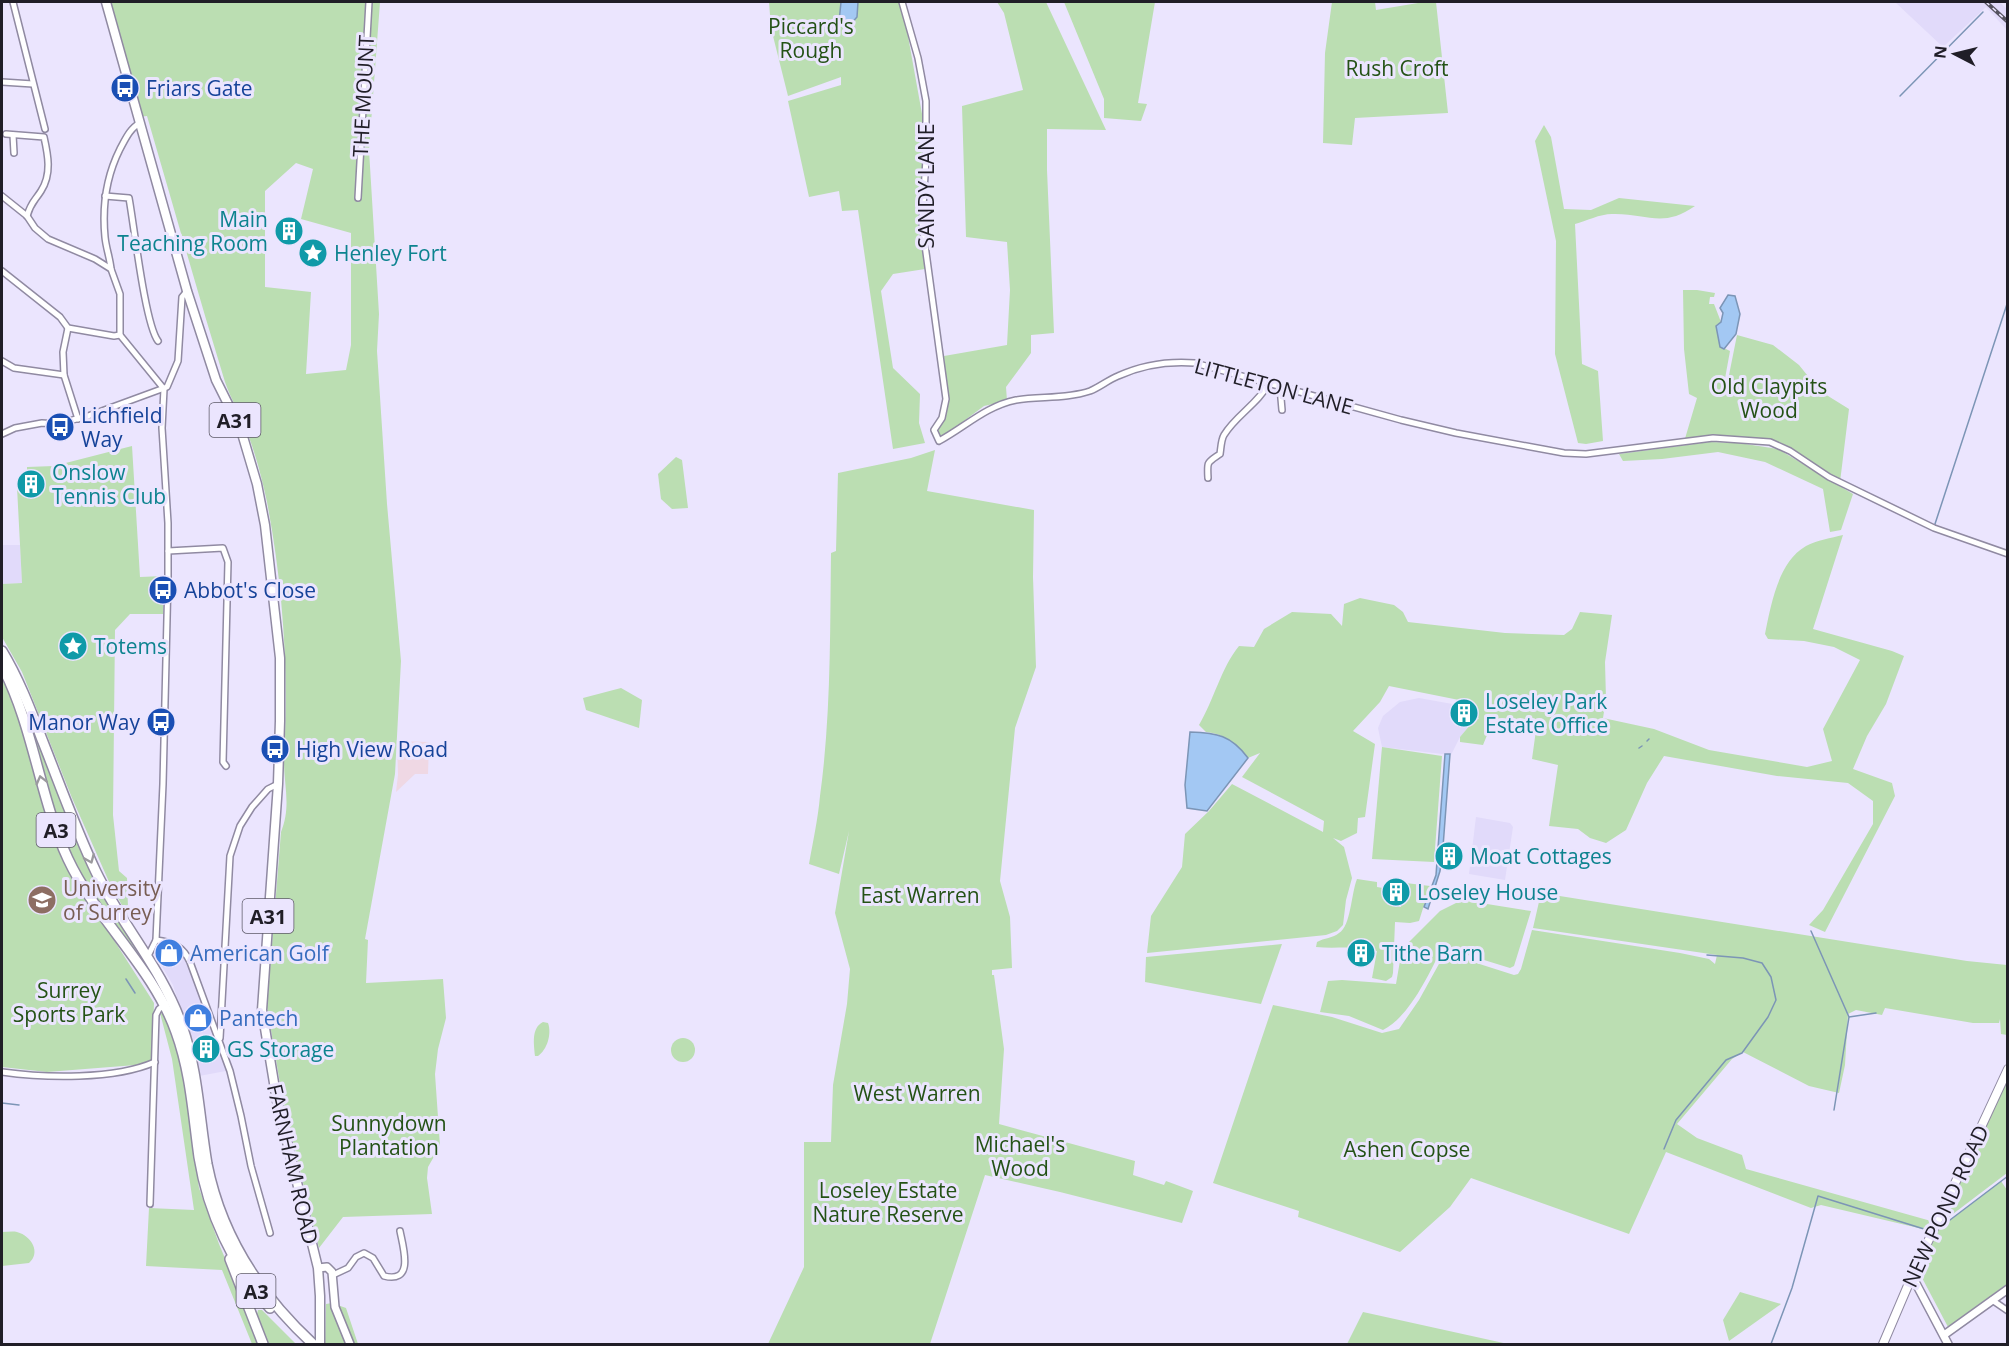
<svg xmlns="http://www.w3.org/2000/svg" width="2009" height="1346" viewBox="0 0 2009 1346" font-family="'Open Sans',sans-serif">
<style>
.built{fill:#e1dafa}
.industrial{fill:#efd8e4}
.green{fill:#bbdeb2;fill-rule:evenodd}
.water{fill:#a3c8f3;stroke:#7c95b6;stroke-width:1.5}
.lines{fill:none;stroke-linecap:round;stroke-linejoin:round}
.stream{stroke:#7c95b6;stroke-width:1.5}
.minor-casing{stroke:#908aa2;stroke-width:8}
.tertiary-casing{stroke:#908aa2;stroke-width:10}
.secondary-casing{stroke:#908aa2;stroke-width:10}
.primary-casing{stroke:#908aa2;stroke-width:11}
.trunk-casing{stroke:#908aa2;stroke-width:12}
.minor{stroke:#fff;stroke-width:5}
.tertiary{stroke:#fff;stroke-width:7}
.secondary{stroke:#fff;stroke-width:8}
.primary{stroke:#fff;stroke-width:8}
.trunk{stroke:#fff;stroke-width:9}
.rail-casing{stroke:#55525f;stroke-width:4}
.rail{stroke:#ebe5fe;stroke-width:1.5;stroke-dasharray:4.5;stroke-linecap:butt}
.oneway{stroke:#9b9a9e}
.labels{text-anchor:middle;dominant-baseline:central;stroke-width:6;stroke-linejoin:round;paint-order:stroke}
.shield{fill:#ebe5fe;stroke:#5d5a68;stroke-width:1.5}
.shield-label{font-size:20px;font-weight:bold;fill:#201e27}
.park-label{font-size:21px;fill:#245216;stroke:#ebe5fe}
.transit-label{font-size:21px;fill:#164399;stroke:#ebe5fe;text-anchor:start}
.street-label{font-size:21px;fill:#201e27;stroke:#ebe5fe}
.culture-label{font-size:21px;fill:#0d838f;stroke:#ebe5fe;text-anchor:start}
.education-label{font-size:21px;fill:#785e54;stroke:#ebe5fe;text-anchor:start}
.shop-label{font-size:21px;fill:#366cbe;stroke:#ebe5fe;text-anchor:start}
</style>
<rect width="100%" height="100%" fill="#ebe5fe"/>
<g class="built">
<polygon points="1895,2 1999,2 2007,9 2007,30 1986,7 1943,47"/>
<polygon points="2,545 20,545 22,583 2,584"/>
<polygon points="1419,698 1469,707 1476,718 1460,737 1451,755 1382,747 1378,728 1383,716 1400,702"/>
<polygon points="1476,817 1510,823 1513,827 1505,880 1469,874"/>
<polygon points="163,945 177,948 184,955 200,994 226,1071 199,1076 190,1038 173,985 157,958 159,947"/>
</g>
<polygon class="industrial" points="397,741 429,742 428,774 415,774 396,792 398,775"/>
<g class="green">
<path d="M 107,2 L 380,2 L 369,150 L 379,314 L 377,351 L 387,504 L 401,661 L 395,774 L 365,939 L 368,940 L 366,983 L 443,979 L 446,1018 L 438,1049 L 435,1074 L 440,1146 L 428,1167 L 427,1178 L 432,1214 L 343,1217 L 319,1248 L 283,1101 L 267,1007 L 281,832 C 292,805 283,784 284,756 C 289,671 283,586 267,502 C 262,479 256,455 247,432 C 241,415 231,400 225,382 C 198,294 173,205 147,116 L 139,117 ZM 296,163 L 313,169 L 301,219 L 351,233 L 351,345 L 346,370 L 306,374 L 311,292 L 265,287 L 265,191 Z"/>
<polygon points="769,2 899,2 904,14 924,125 920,214 925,269 893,274 881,291 893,368 920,394 919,423 925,443 893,449 858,210 842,211 839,191 809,197 788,101 841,85 841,77 788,96 771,28"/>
<polygon points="997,2 1046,2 1106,130 1047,129 1047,170 1054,333 1031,335 1031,353 1006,387 1007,401 984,406 941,438 938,432 948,403 944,356 1007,345 1010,290 1007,242 966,237 962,106 1023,90 1004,13"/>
<polygon points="1064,2 1155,2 1138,103 1147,104 1141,121 1104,118 1104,99"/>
<polygon points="1332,2 1375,2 1376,10 1424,2 1436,2 1448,113 1355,118 1352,145 1323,143 1325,53"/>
<path d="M 1544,125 L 1551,137 L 1564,209 L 1591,210 L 1619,198 L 1695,206 C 1662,229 1647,213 1612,214 C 1600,214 1586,221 1575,224 L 1582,364 L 1598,371 L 1603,441 L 1586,444 L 1578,443 L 1555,354 L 1556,241 L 1535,141 Z"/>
<polygon points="1683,290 1697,290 1715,293 1714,297 1710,297 1709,304 1714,304 1721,322 1716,326 1720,346 1730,351 1722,395 1725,395 1737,335 1773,345 1799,365 1820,391 1849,409 1840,482 1779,445 1745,439 1684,442 1697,398 1689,394 1684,349"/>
<polygon points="1710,442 1739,443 1778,449 1853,494 1841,530 1830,532 1823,489 1765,462 1718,452 1662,459 1623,461 1619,454"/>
<polygon points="132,446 140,577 164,576 163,614 130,614 115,630 113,815 119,871 127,878 128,908 134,908 134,912 128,916 110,884 72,798 22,672 2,637 2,584 22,583 17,487 27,482 27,467 54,466"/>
<path d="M 935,450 L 927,491 L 1034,510 L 1033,577 L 1036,667 L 1015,728 L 1000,881 L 1010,917 L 1012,968 L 992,970 L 992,975 L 994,975 L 1004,1049 L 999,1124 L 1135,1161 L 1133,1175 L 1164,1185 L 1166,1181 L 1193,1191 L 1182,1223 L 1060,1192 L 985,1175 L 930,1344 L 768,1344 L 804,1267 L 804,1142 L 831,1142 L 833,1085 L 847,1004 L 850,969 L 835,913 L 849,831 L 839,874 L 809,864 C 813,841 818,819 820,796 C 831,716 830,633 831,553 L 836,551 L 838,473 L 911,458 Z"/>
<polygon points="676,457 682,460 688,508 672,509 661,499 658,474"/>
<path d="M 1843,535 L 1813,629 L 1892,651 L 1904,656 L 1886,704 L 1867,736 L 1853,769 L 1892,783 L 1895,796 L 1825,932 L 1809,925 L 1823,910 L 1873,824 L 1873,801 L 1848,783 L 1777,776 L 1664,756 L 1647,783 L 1626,830 L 1606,843 L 1590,838 L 1578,829 L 1549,826 L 1558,765 L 1532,759 L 1537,723 L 1510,726 L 1492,723 L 1483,745 L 1460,742 L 1460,737 L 1476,718 L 1479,719 L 1469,702 L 1389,686 L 1380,702 L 1353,731 L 1375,744 L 1365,817 L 1358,818 L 1357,833 L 1341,841 L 1333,838 L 1344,847 L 1352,878 L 1346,900 L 1343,925 L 1337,931 L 1326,935 L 1147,953 L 1151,916 L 1182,867 L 1185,834 L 1209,811 L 1232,784 L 1323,832 L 1324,821 L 1242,777 L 1260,753 L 1248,758 C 1237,743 1224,734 1206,732 L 1199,725 C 1214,700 1221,668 1239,646 L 1254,647 L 1264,629 L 1292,612 L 1331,614 L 1342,626 L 1344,604 L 1360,598 L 1394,605 L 1403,612 L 1408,622 L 1505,633 L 1564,635 L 1572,629 L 1580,612 L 1612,615 L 1605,662 L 1606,699 L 1603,718 L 1654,729 L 1709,750 L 1807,767 L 1832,761 L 1823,729 L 1860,660 L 1834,647 L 1804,641 L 1768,639 L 1765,634 C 1771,605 1778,562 1806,546 C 1817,540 1831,538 1843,535 Z"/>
<path d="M 2,657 L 24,702 L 76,836 L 137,946 L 152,977 C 123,937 88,897 69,851 C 43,789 36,719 2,661 Z"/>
<polygon points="2,674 14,702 27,743 45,813 56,846 81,893 110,934 154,1003 152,1060 136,1065 47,1072 2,1067"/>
<polygon points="621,688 642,700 639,728 586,710 583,698"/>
<polygon points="1382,747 1442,756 1434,862 1372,859"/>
<path d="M 1357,879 L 1377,882 L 1377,887 L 1389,889 L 1387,904 L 1401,907 L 1406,883 L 1430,886 L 1419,921 L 1410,923 L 1395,922 L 1393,973 L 1392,977 L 1386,981 L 1372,978 L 1377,951 C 1357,945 1337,949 1316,947 L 1317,942 C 1324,938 1333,938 1339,933 C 1351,926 1351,894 1357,879 Z"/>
<polygon points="1541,893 1967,961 2007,965 2007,1035 2001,1034 2000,1019 1999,1023 1973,1023 1885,1008 1882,1015 1856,1010 1848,1014 1845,1065 1839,1093 1809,1086 1743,1052 1732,1059 1677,1124 1697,1138 1742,1155 1746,1169 1931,1221 1927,1230 1821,1205 1811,1208 1666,1152 1629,1234 1471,1178 1450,1207 1400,1252 1298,1217 1299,1211 1213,1183 1273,1005 1332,1017 1382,1033 1399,1029 1419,1000 1445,953 1514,975 1518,974 1521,969 1532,930 1680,953 1709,959 1715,964 1717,955 1533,928"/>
<path d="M 1462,900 L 1531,911 L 1514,966 L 1510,968 L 1445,948 L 1441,950 C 1428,976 1409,1017 1383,1030 L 1349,1016 L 1320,1012 L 1328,981 L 1342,980 L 1396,984 L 1402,949 L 1440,911 Z"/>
<polygon points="1282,944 1261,1004 1145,982 1146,957"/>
<polygon points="160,1013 164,1014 166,1019 179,1058 186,1095 199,1188 219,1244 261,1344 252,1344 222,1270 146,1266 149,1208 194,1210 172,1059"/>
<path d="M 543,1022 L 548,1023 C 552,1034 547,1050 538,1056 L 535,1056 C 534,1044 531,1028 543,1022 Z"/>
<circle cx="683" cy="1050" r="12"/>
<polygon points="2007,1080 2007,1173 1941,1223"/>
<polygon points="2001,1181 2007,1190 2007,1284 1948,1327 1920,1274 1937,1230"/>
<path d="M 2,1232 C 7,1232 13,1231 17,1232 C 32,1236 41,1253 29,1263 L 2,1266 Z"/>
<polygon points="1740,1292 1781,1304 1729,1341 1723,1320"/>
<polygon points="332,1303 346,1308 358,1344 325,1344 326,1304"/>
<polygon points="258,1310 262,1310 296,1344 269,1344 257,1314"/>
<polygon points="1363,1312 1508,1344 1347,1344"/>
</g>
<g class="water">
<polygon points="841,2 858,2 857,17 850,25 839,22"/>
<polygon points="1728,295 1735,296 1740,314 1736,334 1724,349 1720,347 1716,326 1721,322 1723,313 1720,308"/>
<path d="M 1190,732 C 1217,733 1231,735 1248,758 L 1207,811 L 1187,808 L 1185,785 Z"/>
<polygon points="1445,754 1450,754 1443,847 1440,871 1428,909 1424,907 1436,875"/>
</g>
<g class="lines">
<g class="stream">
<polyline points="1900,96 1983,12"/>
<polyline points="1934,527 2008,301"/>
<polyline points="1647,741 1649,739"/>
<polyline points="1639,748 1642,746"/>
<polyline points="1811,931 1849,1017 1834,1110"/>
<polyline points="126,979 135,993"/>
<polyline points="1849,1017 1876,1013"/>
<polyline points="2,1103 19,1105"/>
<polyline points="1664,1149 1676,1120 1726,1060 1742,1053 1768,1017 1776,1000 1771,977 1762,963 1743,958 1707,955"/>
<polyline points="1940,1224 1946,1223 2008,1176"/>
<polyline points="1771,1344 1792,1288 1818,1196 1924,1229 1932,1226"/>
</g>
<g class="minor-casing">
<g id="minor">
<polyline points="13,2 45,129"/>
<path d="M 902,2 L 918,58 L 926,101 L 926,159 L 922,223 L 946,399 L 942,418 L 934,430 L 939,441 C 965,427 986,406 1016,400 C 1040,396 1066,399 1090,391 C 1100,387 1108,380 1118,376 C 1142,365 1169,361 1195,363 L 1401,420 L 1456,433 L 1564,453 L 1586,454 L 1713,438 L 1770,442 L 1790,451 L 1829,477 L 1934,528 L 2008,554"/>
<polyline points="2,82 33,84"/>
<path d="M 6,134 L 44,137 C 48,155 52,174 41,191 C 34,202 31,202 27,216"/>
<polyline points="13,135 14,153"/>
<polyline points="2,196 27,216 35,228 48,239 95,259 111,269 120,294 120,335 164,389 162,428 168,523 168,577 163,784 156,940 148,956"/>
<path d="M 105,196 L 129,198 C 134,225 145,324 158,341"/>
<polyline points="358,198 369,2"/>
<path d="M 111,269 C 110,258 106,248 105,237 C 102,206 106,177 120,149 C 125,140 130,128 140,123"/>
<polyline points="2,271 60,317 68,328 114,336 120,335"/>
<polyline points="68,328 63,352 64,375 78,419"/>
<polyline points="2,361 14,368 64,375"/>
<polyline points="1280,387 1282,410"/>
<polyline points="2,434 15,428 42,423 57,424 88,416 167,387 178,361 182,297 187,291"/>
<path d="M 1208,478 C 1207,461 1207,463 1220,454 C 1221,448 1221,440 1224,435 C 1236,415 1258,404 1269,383"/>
<polyline points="168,551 223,548 228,562 223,762 226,766"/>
<path d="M 156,940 C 172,942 183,946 190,962 L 230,1071 L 241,1116 L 251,1166 L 270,1233"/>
<polyline points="220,1038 230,856 240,826 252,807 268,789 278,784"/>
<path d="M 2,1072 C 45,1078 114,1080 155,1062"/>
<polyline points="150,1204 156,1015 159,1009 166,1004"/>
<path d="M 333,1275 L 348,1268 L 356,1257 L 364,1253 L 373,1258 L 384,1276 C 415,1284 403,1247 400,1231"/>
<polyline points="1992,1300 2008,1311"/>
</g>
</g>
<g class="tertiary-casing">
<g id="tertiary">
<polyline points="318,1268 327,1267 332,1272 335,1307 350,1344"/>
<polyline points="1912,1276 1948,1344"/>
<polyline points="1944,1335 2008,1289"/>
</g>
</g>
<g class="secondary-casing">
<polyline id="secondary" points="1883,1344 1912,1276 2008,1069"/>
</g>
<g class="primary-casing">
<polyline id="primary" points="106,2 187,291 216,380 241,430 257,484 265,525 280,658 280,721 278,784 262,1010 277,1101 318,1268 320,1296 320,1344"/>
</g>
<g class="trunk-casing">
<g id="trunk">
<path d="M 2,651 C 19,679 31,711 43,742 C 60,785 76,830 96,872 C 122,926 162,968 182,1026 C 198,1071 199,1117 207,1164 C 221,1235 260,1295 313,1344"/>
<path d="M 2,666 C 34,727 39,797 68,859 C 97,921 153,967 176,1032 C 191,1073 193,1115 199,1157 C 208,1213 233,1266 270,1308"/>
<polyline points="230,1259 263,1344"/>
</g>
</g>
<use href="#minor" class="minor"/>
<use href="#tertiary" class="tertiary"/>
<use href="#secondary" class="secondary"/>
<use href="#primary" class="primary"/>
<use href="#trunk" class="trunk"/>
<g class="rail-casing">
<polyline id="rail" points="1986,2 2008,22"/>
</g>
<use href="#rail" class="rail"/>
</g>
<defs><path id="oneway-chevron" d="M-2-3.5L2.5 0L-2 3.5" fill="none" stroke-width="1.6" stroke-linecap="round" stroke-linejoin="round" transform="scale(1.5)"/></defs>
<g class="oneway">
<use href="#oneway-chevron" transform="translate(41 780) rotate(-104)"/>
<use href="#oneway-chevron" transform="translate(90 859) rotate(67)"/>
</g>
<defs>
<g id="bus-disc" transform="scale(1.5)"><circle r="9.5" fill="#1a4fb4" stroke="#ebe5fe"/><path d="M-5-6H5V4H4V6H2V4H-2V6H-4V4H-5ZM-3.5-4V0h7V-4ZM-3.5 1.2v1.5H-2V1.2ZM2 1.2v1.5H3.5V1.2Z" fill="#fff"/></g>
<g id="building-disc" transform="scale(1.5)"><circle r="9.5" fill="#0f9aa8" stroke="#ebe5fe"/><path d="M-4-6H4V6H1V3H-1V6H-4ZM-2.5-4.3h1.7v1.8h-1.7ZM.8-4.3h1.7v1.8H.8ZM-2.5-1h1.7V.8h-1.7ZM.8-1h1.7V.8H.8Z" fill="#fff"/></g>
<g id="sight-disc" transform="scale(1.5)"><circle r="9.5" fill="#0f9aa8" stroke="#ebe5fe"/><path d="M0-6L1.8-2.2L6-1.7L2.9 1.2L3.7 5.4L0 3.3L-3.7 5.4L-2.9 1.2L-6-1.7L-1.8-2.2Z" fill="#fff"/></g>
<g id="university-disc" transform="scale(1.5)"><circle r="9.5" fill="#8d6e63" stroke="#ebe5fe"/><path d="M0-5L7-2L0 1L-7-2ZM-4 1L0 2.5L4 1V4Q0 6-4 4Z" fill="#fff"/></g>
<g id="shop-disc" transform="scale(1.5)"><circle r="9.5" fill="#3f7fe0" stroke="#ebe5fe"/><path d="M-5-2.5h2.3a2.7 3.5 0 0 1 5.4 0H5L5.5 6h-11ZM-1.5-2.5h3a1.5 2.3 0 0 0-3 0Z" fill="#fff"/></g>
</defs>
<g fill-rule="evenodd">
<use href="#bus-disc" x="125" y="88"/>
<use href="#building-disc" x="289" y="231"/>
<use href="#sight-disc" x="313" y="253"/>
<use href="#bus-disc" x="60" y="427"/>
<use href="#building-disc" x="31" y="484"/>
<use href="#bus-disc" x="163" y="590"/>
<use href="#sight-disc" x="73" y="646"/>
<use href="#building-disc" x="1464" y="713"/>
<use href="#bus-disc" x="161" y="722"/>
<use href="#bus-disc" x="275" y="749"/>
<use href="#building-disc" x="1449" y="856"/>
<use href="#building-disc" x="1396" y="892"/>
<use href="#university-disc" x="42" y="900"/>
<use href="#shop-disc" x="169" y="953"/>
<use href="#building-disc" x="1361" y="953"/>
<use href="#shop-disc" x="198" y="1018"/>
<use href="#building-disc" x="206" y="1049"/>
</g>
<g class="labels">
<g class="shield">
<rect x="209.5" y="403" width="51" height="34" rx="4.5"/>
<rect x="36.5" y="813" width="39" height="34" rx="4.5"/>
<rect x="242.5" y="899" width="51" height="34" rx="4.5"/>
<rect x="236.5" y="1274" width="39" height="34" rx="4.5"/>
</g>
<g class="shield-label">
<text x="235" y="420">A31</text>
<text x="56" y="830">A3</text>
<text x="268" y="916">A31</text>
<text x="256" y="1291">A3</text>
</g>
<g class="park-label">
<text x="811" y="26">Piccard's<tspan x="811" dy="24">Rough</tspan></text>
<text x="1397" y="68">Rush Croft</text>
<text x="1769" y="386">Old Claypits<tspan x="1769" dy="24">Wood</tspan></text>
<text x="920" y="895">East Warren</text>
<text x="69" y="990">Surrey<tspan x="69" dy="24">Sports Park</tspan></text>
<text x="917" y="1093">West Warren</text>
<text x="389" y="1123">Sunnydown<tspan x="389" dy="24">Plantation</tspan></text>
<text x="1020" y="1144">Michael's<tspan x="1020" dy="24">Wood</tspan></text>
<text x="1407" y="1149">Ashen Copse</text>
<text x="888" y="1190">Loseley Estate<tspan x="888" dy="24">Nature Reserve</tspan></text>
</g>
<g class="transit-label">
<text x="146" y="88">Friars Gate</text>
<text x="81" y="415">Lichfield<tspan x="81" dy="24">Way</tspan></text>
<text x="184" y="590">Abbot's Close</text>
<text x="140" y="722" text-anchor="end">Manor Way</text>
<text x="296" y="749">High View Road</text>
</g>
<g class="street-label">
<text transform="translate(363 96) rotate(-87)">THE MOUNT</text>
<text transform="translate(926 186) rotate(-90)">SANDY LANE</text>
<text transform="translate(1274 386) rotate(15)">LITTLETON LANE</text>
<text transform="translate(293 1164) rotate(77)">FARNHAM ROAD</text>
<text transform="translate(1945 1206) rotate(-65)">NEW POND ROAD</text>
</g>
<g class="culture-label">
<text x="268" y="219" text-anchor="end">Main<tspan x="268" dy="24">Teaching Room</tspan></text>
<text x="334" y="253">Henley Fort</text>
<text x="52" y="472">Onslow<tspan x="52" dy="24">Tennis Club</tspan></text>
<text x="94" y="646">Totems</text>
<text x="1485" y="701">Loseley Park<tspan x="1485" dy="24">Estate Office</tspan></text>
<text x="1470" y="856">Moat Cottages</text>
<text x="1417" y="892">Loseley House</text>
<text x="1382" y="953">Tithe Barn</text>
<text x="227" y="1049">GS Storage</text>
</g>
<g class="education-label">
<text x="63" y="888">University<tspan x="63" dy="24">of Surrey</tspan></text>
</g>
<g class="shop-label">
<text x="190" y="953">American Golf</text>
<text x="219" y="1018">Pantech</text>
</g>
</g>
<rect width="2009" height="1346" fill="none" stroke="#201e27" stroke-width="6"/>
<g transform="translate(1955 54) rotate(277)" stroke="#ebe5fe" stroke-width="4.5" paint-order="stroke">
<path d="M0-4.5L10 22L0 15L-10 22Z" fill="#201e27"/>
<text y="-9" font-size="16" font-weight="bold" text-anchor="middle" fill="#201e27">N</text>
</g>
</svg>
